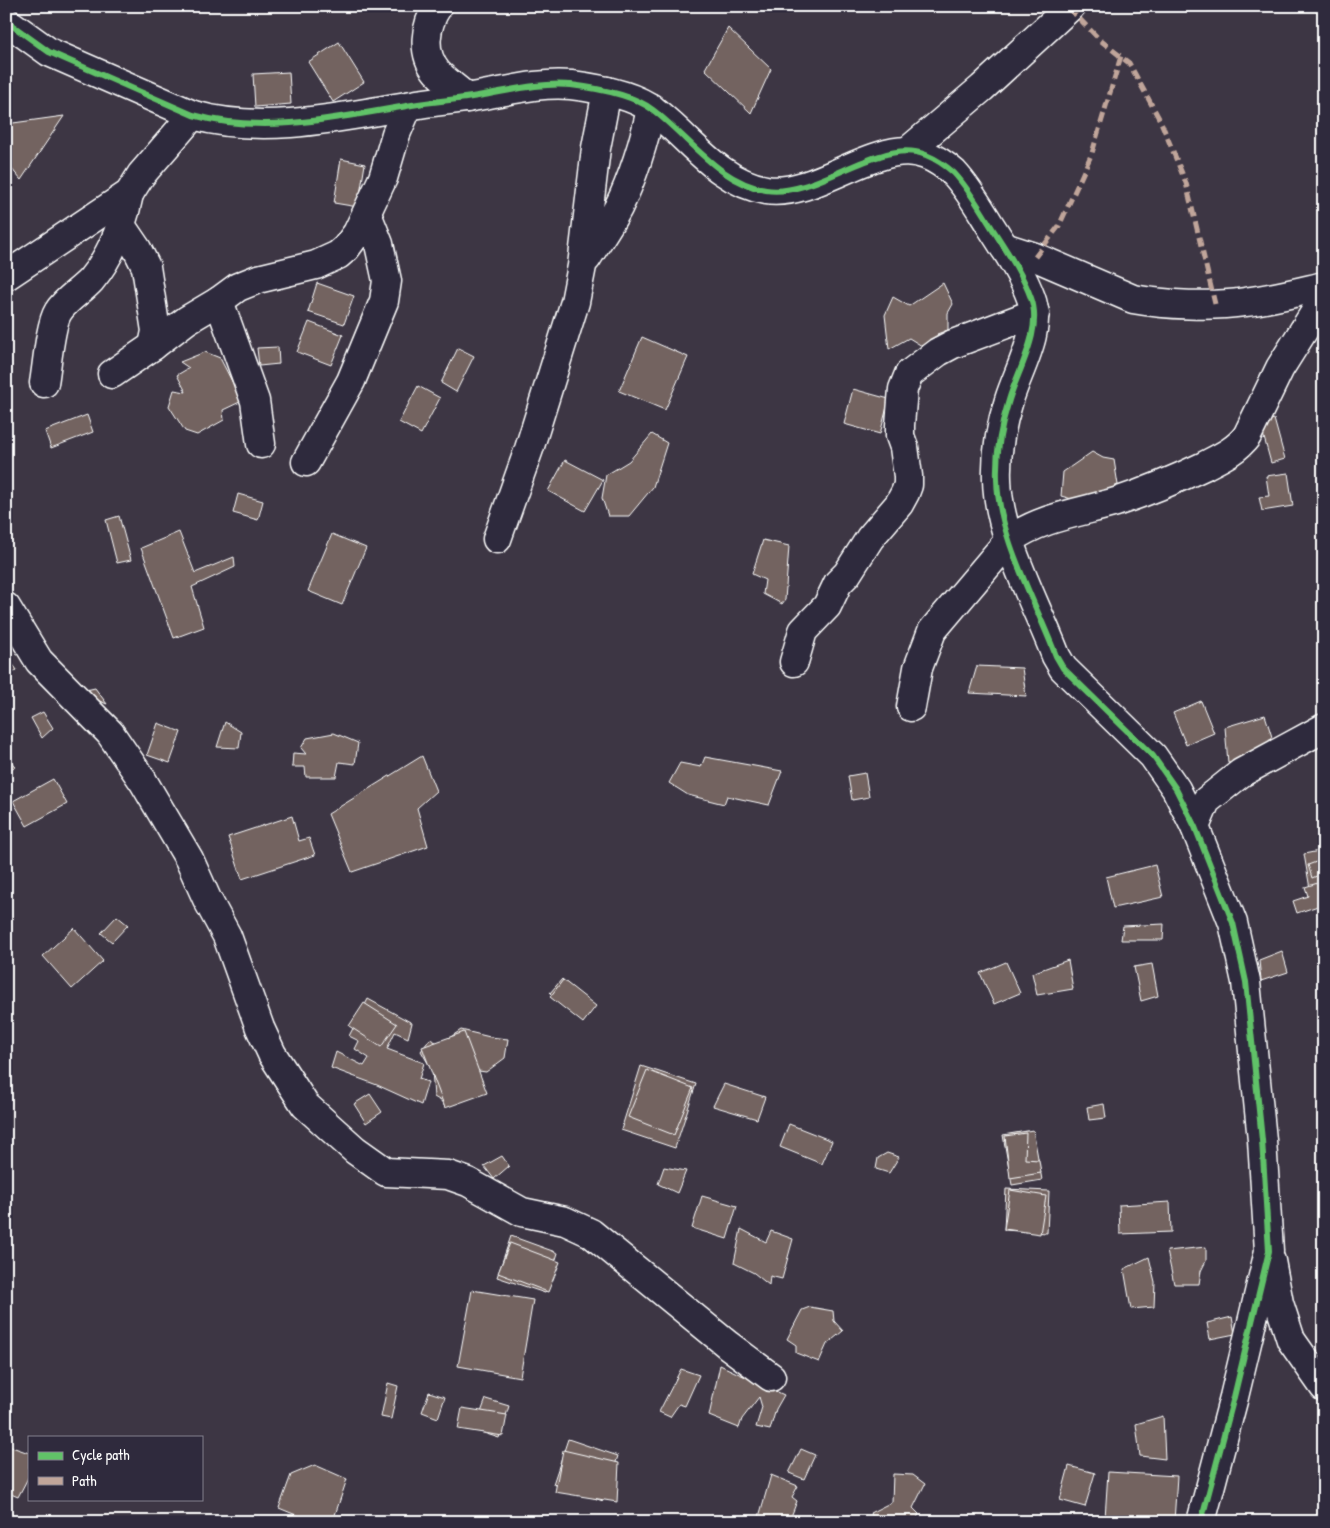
<svg xmlns="http://www.w3.org/2000/svg" width="1330" height="1528" viewBox="0 0 1330 1528" font-family="'Patrick Hand',sans-serif">
<style>
.building{fill:#736461;stroke:#fff}
.lines{fill:none;stroke-linecap:round;stroke-linejoin:round}
.minor-casing{stroke:#fff;stroke-width:31}
.minor{stroke:#2f2a3d;stroke-width:28}
.quiet{stroke:#c0a59a;stroke-width:5;stroke-dasharray:10 5;stroke-linecap:butt}
.cycleway-casing{stroke:#2f2a3d;stroke-width:9}
.cycleway{stroke:#61c268;stroke-width:6}
</style>
<rect width="100%" height="100%" fill="#3d3644"/>
<filter id="ink" filterUnits="userSpaceOnUse"><feTurbulence type="fractalNoise" baseFrequency=".02" numOctaves="2"/><feDisplacementMap in="SourceGraphic" scale="10" xChannelSelector="R" yChannelSelector="G"/><feConvolveMatrix kernelMatrix="1 2 1 2 8 2 1 2 1" color-interpolation-filters="sRGB"/></filter>
<g filter="url(#ink)">
<g class="building">
<polygon points="728,28 771,69 751,113 705,69"/>
<polygon points="339,42 364,82 333,102 308,62"/>
<polygon points="289,72 291,104 255,107 253,74"/>
<polygon points="64,116 21,180 6,162 6,124"/>
<polygon points="341,159 365,164 358,207 334,203"/>
<polygon points="317,283 354,296 344,324 308,312"/>
<polygon points="943,283 953,304 948,313 948,330 937,334 943,342 921,354 922,346 909,338 889,349 885,315 893,297 909,306"/>
<polygon points="309,322 343,335 331,365 297,352"/>
<polygon points="642,337 688,357 665,410 619,391"/>
<polygon points="278,347 279,364 259,366 257,348"/>
<polygon points="458,348 474,356 456,392 441,383"/>
<polygon points="205,352 220,358 242,401 223,410 224,420 197,435 185,431 169,406 174,390 186,392 177,375 189,368 180,362"/>
<polygon points="418,386 440,398 421,434 399,422"/>
<polygon points="853,389 889,399 880,434 844,424"/>
<polygon points="87,415 93,432 51,448 45,431"/>
<polygon points="1274,419 1285,459 1271,463 1260,423"/>
<polygon points="652,434 667,443 653,487 629,516 608,516 602,498 606,475 629,461"/>
<polygon points="1092,452 1103,458 1114,460 1118,485 1101,493 1079,501 1061,496 1063,472"/>
<polygon points="565,460 603,480 585,511 548,491"/>
<polygon points="1288,473 1293,506 1262,511 1259,497 1269,496 1266,476"/>
<polygon points="238,494 263,501 258,520 233,513"/>
<polygon points="119,516 131,560 117,563 106,520"/>
<polygon points="179,532 195,573 234,557 235,567 192,587 204,627 174,638 141,548"/>
<polygon points="332,534 366,548 342,605 308,591"/>
<polygon points="763,540 789,546 785,600 782,604 763,594 765,580 752,574"/>
<polygon points="6,655 17,670 6,678"/>
<polygon points="977,666 1022,668 1026,696 969,693"/>
<polygon points="95,688 107,704 77,692"/>
<polygon points="1201,701 1214,733 1186,745 1173,713"/>
<polygon points="43,712 53,728 42,738 31,718"/>
<polygon points="1265,715 1272,737 1257,757 1241,763 1228,763 1225,727"/>
<polygon points="225,722 241,732 239,748 217,747"/>
<polygon points="158,723 181,732 170,763 147,755"/>
<polygon points="334,733 358,743 355,764 339,762 336,777 306,777 305,767 292,767 293,753 306,754 301,748 307,738"/>
<polygon points="6,753 15,767 6,771"/>
<polygon points="422,756 436,791 417,808 428,846 352,872 328,814"/>
<polygon points="705,757 782,771 769,805 727,796 724,804 688,795 669,783 680,763 701,767"/>
<polygon points="865,773 869,797 852,800 848,776"/>
<polygon points="53,779 67,804 27,826 13,801"/>
<polygon points="292,816 299,841 309,838 315,855 242,879 228,837"/>
<polygon points="1324,850 1324,904 1313,906 1304,854"/>
<polygon points="1324,859 1324,873 1312,878 1308,865"/>
<polygon points="1155,865 1163,897 1113,908 1106,877"/>
<polygon points="1324,881 1324,904 1297,913 1293,901 1308,896 1305,887"/>
<polygon points="117,916 128,925 112,942 101,933"/>
<polygon points="1164,924 1163,940 1121,940 1123,926"/>
<polygon points="74,928 103,961 72,989 43,956"/>
<polygon points="1282,951 1288,972 1261,981 1259,960"/>
<polygon points="1068,960 1073,989 1037,995 1032,973"/>
<polygon points="1006,962 1020,993 994,1004 980,973"/>
<polygon points="1152,964 1158,996 1141,1001 1134,967"/>
<polygon points="562,979 586,1001 574,1015 550,993"/>
<polygon points="563,980 596,1006 583,1023 550,997"/>
<polygon points="368,999 412,1023 408,1038 395,1032 387,1049 424,1063 419,1079 428,1082 421,1105 377,1085 331,1068 336,1052 364,1066 369,1058 355,1049 359,1041 349,1036"/>
<polygon points="364,1003 397,1024 381,1047 349,1026"/>
<polygon points="461,1030 490,1037 508,1039 505,1058 486,1072 471,1070 457,1100 445,1107 441,1101 434,1097 432,1070 421,1051 430,1039 440,1044"/>
<polygon points="464,1032 487,1093 445,1108 422,1047"/>
<polygon points="641,1066 696,1084 675,1148 621,1130"/>
<polygon points="647,1070 693,1088 674,1135 628,1117"/>
<polygon points="724,1084 765,1097 757,1119 713,1106"/>
<polygon points="370,1094 382,1112 366,1123 354,1104"/>
<polygon points="1104,1104 1106,1118 1089,1120 1087,1107"/>
<polygon points="789,1124 832,1141 822,1164 780,1147"/>
<polygon points="1033,1130 1042,1180 1012,1185 1003,1135"/>
<polygon points="1026,1133 1025,1159 1039,1160 1041,1173 1010,1178 1005,1136"/>
<polygon points="887,1153 899,1157 889,1173 876,1169 878,1158"/>
<polygon points="502,1156 509,1166 494,1179 484,1166"/>
<polygon points="664,1167 686,1171 677,1193 658,1184"/>
<polygon points="1006,1189 1049,1191 1047,1233 1004,1230"/>
<polygon points="1010,1190 1046,1196 1040,1234 1004,1229"/>
<polygon points="702,1196 737,1206 727,1239 692,1228"/>
<polygon points="1170,1202 1171,1232 1120,1234 1119,1205"/>
<polygon points="741,1229 766,1242 771,1231 793,1239 782,1279 770,1276 769,1285 754,1273 734,1263"/>
<polygon points="511,1236 558,1253 545,1293 497,1277"/>
<polygon points="510,1243 560,1262 548,1292 498,1273"/>
<polygon points="1206,1247 1206,1261 1201,1271 1199,1284 1174,1284 1167,1251"/>
<polygon points="1149,1257 1155,1282 1154,1307 1131,1309 1124,1269"/>
<polygon points="472,1290 533,1300 520,1377 458,1366"/>
<polygon points="810,1307 833,1311 834,1321 843,1331 827,1344 819,1362 796,1353 796,1345 787,1339 802,1310"/>
<polygon points="1232,1317 1235,1334 1210,1339 1207,1323"/>
<polygon points="720,1365 784,1395 776,1409 770,1430 756,1427 762,1407 759,1397 742,1419 739,1428 709,1416"/>
<polygon points="681,1369 699,1375 685,1406 679,1404 670,1417 659,1412"/>
<polygon points="388,1383 398,1386 391,1419 381,1417"/>
<polygon points="429,1392 445,1397 438,1418 422,1412"/>
<polygon points="486,1399 509,1406 499,1438 462,1426 467,1411 480,1415"/>
<polygon points="462,1408 507,1415 503,1436 458,1429"/>
<polygon points="1163,1416 1165,1459 1140,1456 1136,1424"/>
<polygon points="568,1439 618,1456 603,1501 553,1484"/>
<polygon points="6,1445 29,1453 29,1476 18,1497 6,1492"/>
<polygon points="801,1449 815,1455 804,1479 789,1473"/>
<polygon points="563,1450 619,1463 617,1502 555,1492"/>
<polygon points="315,1465 347,1479 334,1518 324,1518 322,1522 313,1522 279,1508 291,1475"/>
<polygon points="1069,1466 1095,1473 1085,1507 1060,1500"/>
<polygon points="1108,1472 1177,1476 1174,1522 1105,1518"/>
<polygon points="893,1474 913,1475 925,1484 913,1508 919,1514 915,1522 877,1522 870,1513 892,1502"/>
<polygon points="771,1475 798,1486 792,1497 797,1501 789,1522 769,1522 759,1517"/>
</g>
<g class="lines">
<g class="minor-casing">
<g id="minor">
<path d="M 438,6 C 425,25 421,53 437,72 C 446,82 458,89 467,98"/>
<path d="M 6,21 L 49,52 L 193,115 C 263,135 342,117 412,105 C 434,101 456,100 478,96 C 508,91 540,82 571,85 C 595,88 634,95 653,110 C 690,138 718,182 766,190 C 802,196 847,165 880,156 C 895,151 911,149 926,155 C 936,159 946,166 954,173 C 969,189 980,209 992,228 C 1006,250 1022,273 1031,298 C 1043,330 1018,370 1009,400 C 1001,425 996,453 997,479 C 998,536 1036,603 1056,656 L 1063,668 L 1153,756 L 1176,789 L 1195,827 L 1233,923 L 1246,982 L 1262,1140 L 1269,1251 L 1234,1397 L 1201,1522"/>
<polyline points="909,150 982,88 1071,6"/>
<polyline points="122,227 137,249 146,267 156,331 153,346"/>
<path d="M 1004,247 L 1035,257 L 1133,299 C 1166,305 1212,307 1245,302 C 1271,299 1298,292 1324,286"/>
<path d="M 587,258 C 597,242 609,225 618,208 C 632,180 645,140 651,108"/>
<polyline points="6,276 129,194 141,175 193,115"/>
<polyline points="219,301 255,401 261,444"/>
<polyline points="112,374 153,346 187,320 219,301 238,287 258,279 316,265 338,255 346,248 357,233 383,178 396,134 408,106"/>
<path d="M 44,383 C 47,366 50,325 58,312 C 65,300 81,291 91,280 C 112,255 123,225 129,194"/>
<polyline points="306,462 351,381 384,301 387,281 379,244 367,214"/>
<polyline points="497,539 529,449 575,302 582,266 596,148 607,91"/>
<polyline points="6,607 39,661 110,733 143,781 189,859 207,899 227,936 260,1028 272,1054 305,1105 355,1150 386,1172 448,1175 468,1182 522,1212 565,1221 591,1233 728,1345 771,1377"/>
<polyline points="794,662 803,631 827,606 838,583 847,574 870,538 899,504 905,493 908,485 908,476 904,447 900,436 900,425 903,389 909,374 938,352 953,344 1035,313"/>
<path d="M 911,707 L 918,668 L 932,631 L 1009,540 C 1042,517 1078,513 1116,502 C 1146,492 1175,480 1204,466 C 1219,458 1236,451 1247,436 L 1280,368 L 1319,306 L 1324,293"/>
<polyline points="1195,827 1206,801 1241,773 1324,728"/>
<polyline points="1271,1261 1279,1303 1291,1340 1324,1387"/>
</g>
</g>
<use href="#minor" class="minor"/>
<g class="quiet">
<polyline points="1069,8 1100,40 1129,63 1161,122 1186,183 1215,304"/>
<polyline points="1035,257 1059,226 1092,153 1121,56"/>
</g>
<g class="cycleway-casing">
<path id="cycleway" d="M 6,21 L 49,52 L 193,115 C 263,135 342,117 412,105 C 434,101 456,100 478,96 C 508,91 540,82 571,85 C 595,88 634,95 653,110 C 690,138 718,182 766,190 C 802,196 847,165 880,156 C 895,151 911,149 926,155 C 936,159 946,166 954,173 C 969,189 980,209 992,228 C 1006,250 1022,273 1031,298 C 1043,330 1018,370 1009,400 C 1001,425 996,453 997,479 C 998,536 1036,603 1056,656 L 1063,668 L 1153,756 L 1176,789 L 1195,827 L 1233,923 L 1246,982 L 1262,1140 L 1269,1251 L 1234,1397 L 1201,1522"/>
</g>
<use href="#cycleway" class="cycleway"/>
</g>
</g>
<rect width="1330" height="1528" fill="none" stroke="#2f2a3d" stroke-width="25"/>
<rect x="12" y="12" width="1305" height="1503" fill="none" stroke="#fff" stroke-width="2" filter="url(#ink)"/>
<rect x="28" y="1436" width="175" height="65" fill="#2f2a3d" stroke="#827f8b"/>
<rect x="38" y="1452" width="25" height="8" fill="#61c268" stroke="#827f8b"/>
<text x="72" y="1460" font-size="15" fill="#ffffff">Cycle path</text>
<rect x="38" y="1477" width="25" height="8" fill="#c0a59a" stroke="#827f8b"/>
<text x="72" y="1486" font-size="15" fill="#ffffff">Path</text>
</svg>
